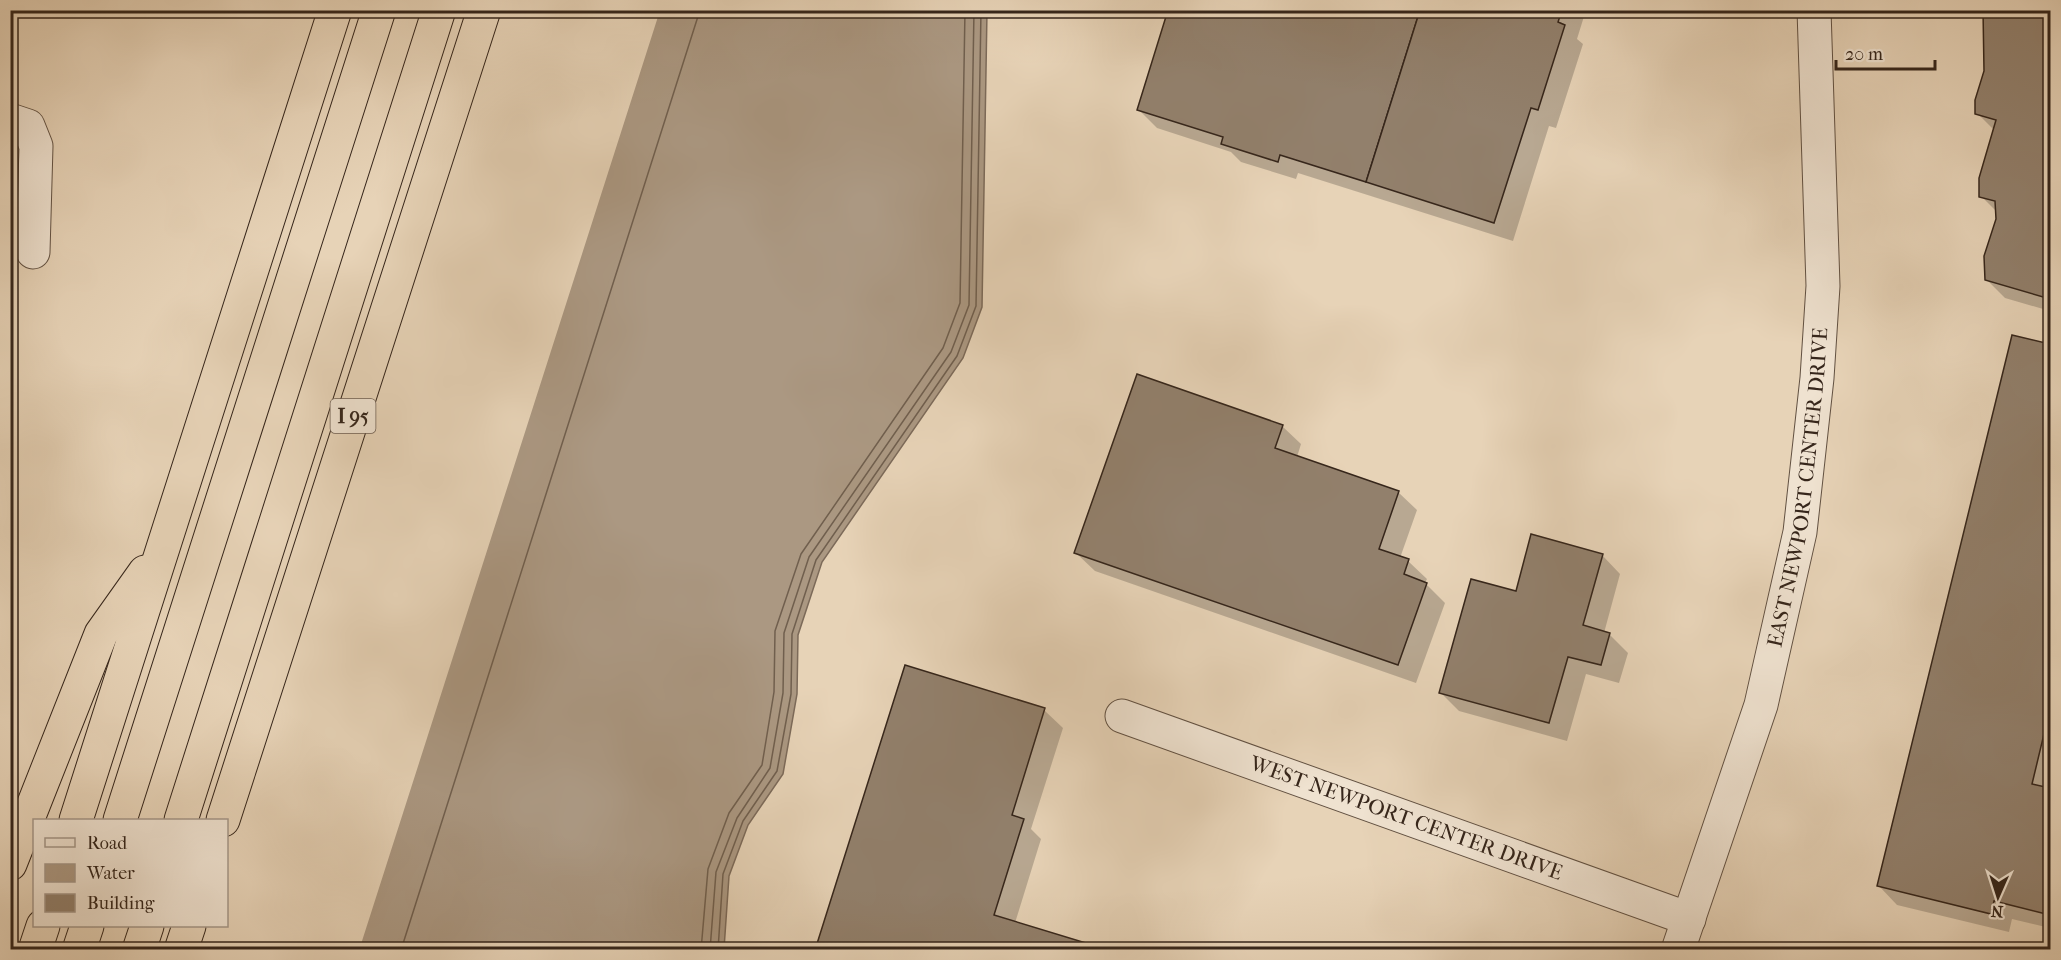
<svg xmlns="http://www.w3.org/2000/svg" width="2061" height="960" viewBox="0 0 2061 960" font-family="'IM FELL French Canon',serif">
<style>
.water{fill:#ab9882;stroke:#7c6a59;stroke-width:1.5}
.shadow{fill:#0003}
.lines{fill:none;stroke-linecap:round;stroke-linejoin:round}
.shore{stroke:#705f4e;stroke-width:1.5}
.canal{stroke:#ab9882;stroke-width:34}
.building{fill:#92806c;stroke:#36261b;stroke-width:1.5}
.minor-casing{stroke:#625142;stroke-width:35}
.highway-casing{stroke:#36261b;stroke-width:35}
.minor{stroke:#efe2d0;stroke-width:33}
.highway{stroke:#e7d3b7;stroke-width:33}
.labels{text-anchor:middle;dominant-baseline:central;stroke-width:4.5;stroke-linejoin:round;paint-order:stroke}
.shield{fill:#efe2d0;stroke:#6e5e51;stroke-width:1.5}
.shield-label{font-size:20px;font-weight:bold;fill:#36261b}
.street-label{font-size:21px;fill:#36261b;stroke:#efe2d0}
</style>
<rect width="100%" height="100%" fill="#e7d3b7"/>
<filter id="stains"><feTurbulence type="fractalNoise" baseFrequency=".00333" numOctaves="4"/><feColorMatrix values="0 0 0 0 .2 0 0 0 0 .09 0 0 0 0 .02 0 0 0 .5 -.17"/></filter>
<radialGradient id="worn" r=".72"><stop offset=".6" stop-color="#630" stop-opacity="0"/><stop offset="1" stop-color="#630" stop-opacity=".3"/></radialGradient>
<polygon class="water" points="678,11 987,11 982,307 963,358 822,562 798,635 797,694 783,774 748,825 729,876 724,949 377,949"/>
<g class="shadow">
<polygon points="1170,10 1586,10 1577,39 1583,44 1556,128 1549,126 1513,241 1298,173 1296,179 1241,162 1231,152 1157,128 1138,109"/>
<polygon points="1985,10 2050,10 2050,311 2005,298 1986,279 1997,219 1997,212 1981,196 1995,131 1977,113 1985,71"/>
<polygon points="2013,337 2050,346 2050,928 2012,919 2009,932 1897,905 1879,886"/>
<polygon points="1282,426 1301,444 1297,457 1398,492 1417,510 1400,558 1408,561 1427,579 1425,583 1445,603 1416,683 1095,571 1076,553"/>
<polygon points="1602,555 1620,574 1604,633 1609,634 1628,653 1619,683 1586,674 1567,741 1459,711 1441,693 1517,593"/>
<polygon points="1044,710 1063,728 1031,829 1041,839 1015,923 1099,950 817,950"/>
</g>
<g class="lines">
<g class="shore">
<polyline points="384,950 683,10"/>
<polyline points="391,950 691,10"/>
<polyline points="401,950 700,10"/>
<polyline points="701,950 708,869 729,813 762,765 774,692 775,631 801,554 943,348 960,303 965,10"/>
<polyline points="710,950 716,872 737,818 770,768 783,693 784,633 809,557 951,352 969,305 974,10"/>
<polyline points="718,950 723,874 743,821 777,771 791,694 792,634 816,560 957,356 976,306 981,10"/>
</g>
<polyline class="canal" points="377,950 678,10"/>
</g>
<g class="building">
<polygon points="1168,10 1420,10 1366,182 1280,155 1278,162 1221,144 1223,137 1137,110"/>
<polygon points="1420,10 1562,10 1558,22 1565,25 1538,110 1531,108 1494,223 1366,182"/>
<polygon points="1983,10 2050,10 2050,299 1985,280 1984,256 1996,219 1995,201 1979,197 1979,178 1996,120 1975,114 1975,100 1984,71"/>
<polygon points="2012,335 2050,344 2050,709 2032,784 2050,788 2050,915 1994,901 1991,914 1877,886"/>
<polygon points="1137,374 1283,425 1275,448 1399,491 1379,549 1409,559 1404,574 1427,583 1398,665 1074,553"/>
<polygon points="1531,534 1603,554 1583,625 1610,633 1601,665 1568,657 1549,723 1439,693 1471,579 1516,591"/>
<polygon points="905,665 1045,708 1012,815 1024,819 994,915 1099,947 1098,950 815,950"/>
</g>
<g class="lines">
<g class="minor-casing">
<g id="minor">
<polyline points="10,120 28,126 36,146 33,252"/>
<path id="s1" d="M 1122,716 L 1689,919"/>
<path id="s2" d="M 1678,950 L 1761,705 L 1800,532 L 1817,378 L 1823,286 L 1814,10"/>
</g>
</g>
<g class="highway-casing">
<g id="highway">
<polyline points="76,820 335,10"/>
<polyline points="120,820 379,10"/>
<polyline points="181,820 439,10"/>
<polyline points="223,820 484,10"/>
<polyline points="10,864 101,634 145,572"/>
<polyline points="35,950 43,926"/>
<polyline points="79,950 87,926"/>
<polyline points="139,950 147,926"/>
<polyline points="181,950 189,926"/>
</g>
</g>
<use href="#minor" class="minor"/>
<use href="#highway" class="highway"/>
</g>
<g class="labels">
<rect class="shield" x="330.5" y="399" width="45" height="34" rx="4.5"/>
<g class="shield-label">
<text x="353" y="416">I 95</text>
</g>
<g class="street-label">
<text stroke="none"><textPath href="#s2" startOffset="480">EAST NEWPORT CENTER DRIVE</textPath></text>
<text stroke="none"><textPath href="#s1" startOffset="302">WEST NEWPORT CENTER DRIVE</textPath></text>
</g>
</g>
<rect width="2061" height="960" fill="none" stroke="#e7d3b7" stroke-width="36"/>
<rect x="12" y="12" width="2037" height="936" fill="none" stroke="#36261b" stroke-width="3"/>
<rect x="18" y="18" width="2025" height="924" fill="none" stroke="#36261b" stroke-width="1.5"/>
<rect x="33" y="819" width="195" height="108" fill="#efe2d0" stroke="#a59788" stroke-width="1.5"/>
<rect x="45" y="838" width="30" height="9" fill="#efe2d0" stroke="#a59788" stroke-width="1.5"/>
<text x="87" y="849" font-size="18" fill="#36261b">Road</text>
<rect x="45" y="864" width="30" height="18" fill="#ab9882" stroke="#a59788" stroke-width="1.5"/>
<text x="87" y="879" font-size="18" fill="#36261b">Water</text>
<rect x="45" y="894" width="30" height="18" fill="#92806c" stroke="#a59788" stroke-width="1.5"/>
<text x="87" y="909" font-size="18" fill="#36261b">Building</text>
<g transform="translate(1998 897) rotate(183)" stroke="#efe2d0" stroke-width="4.5" paint-order="stroke">
<path d="M0-4.5L10 22L0 15L-10 22Z" fill="#36261b"/>
<text y="-9" font-size="16" font-weight="bold" text-anchor="middle" fill="#36261b">N</text>
</g>
<path d="M1836 60v9h99v-9" fill="none" stroke="#36261b" stroke-width="3"/>
<text x="1845" y="60" font-size="18" fill="#36261b" stroke="#efe2d0" stroke-width="4.5" paint-order="stroke">20 m</text>
<rect width="100%" height="100%" filter="url(#stains)"/>
<rect width="100%" height="100%" fill="url(#worn)"/>
</svg>
